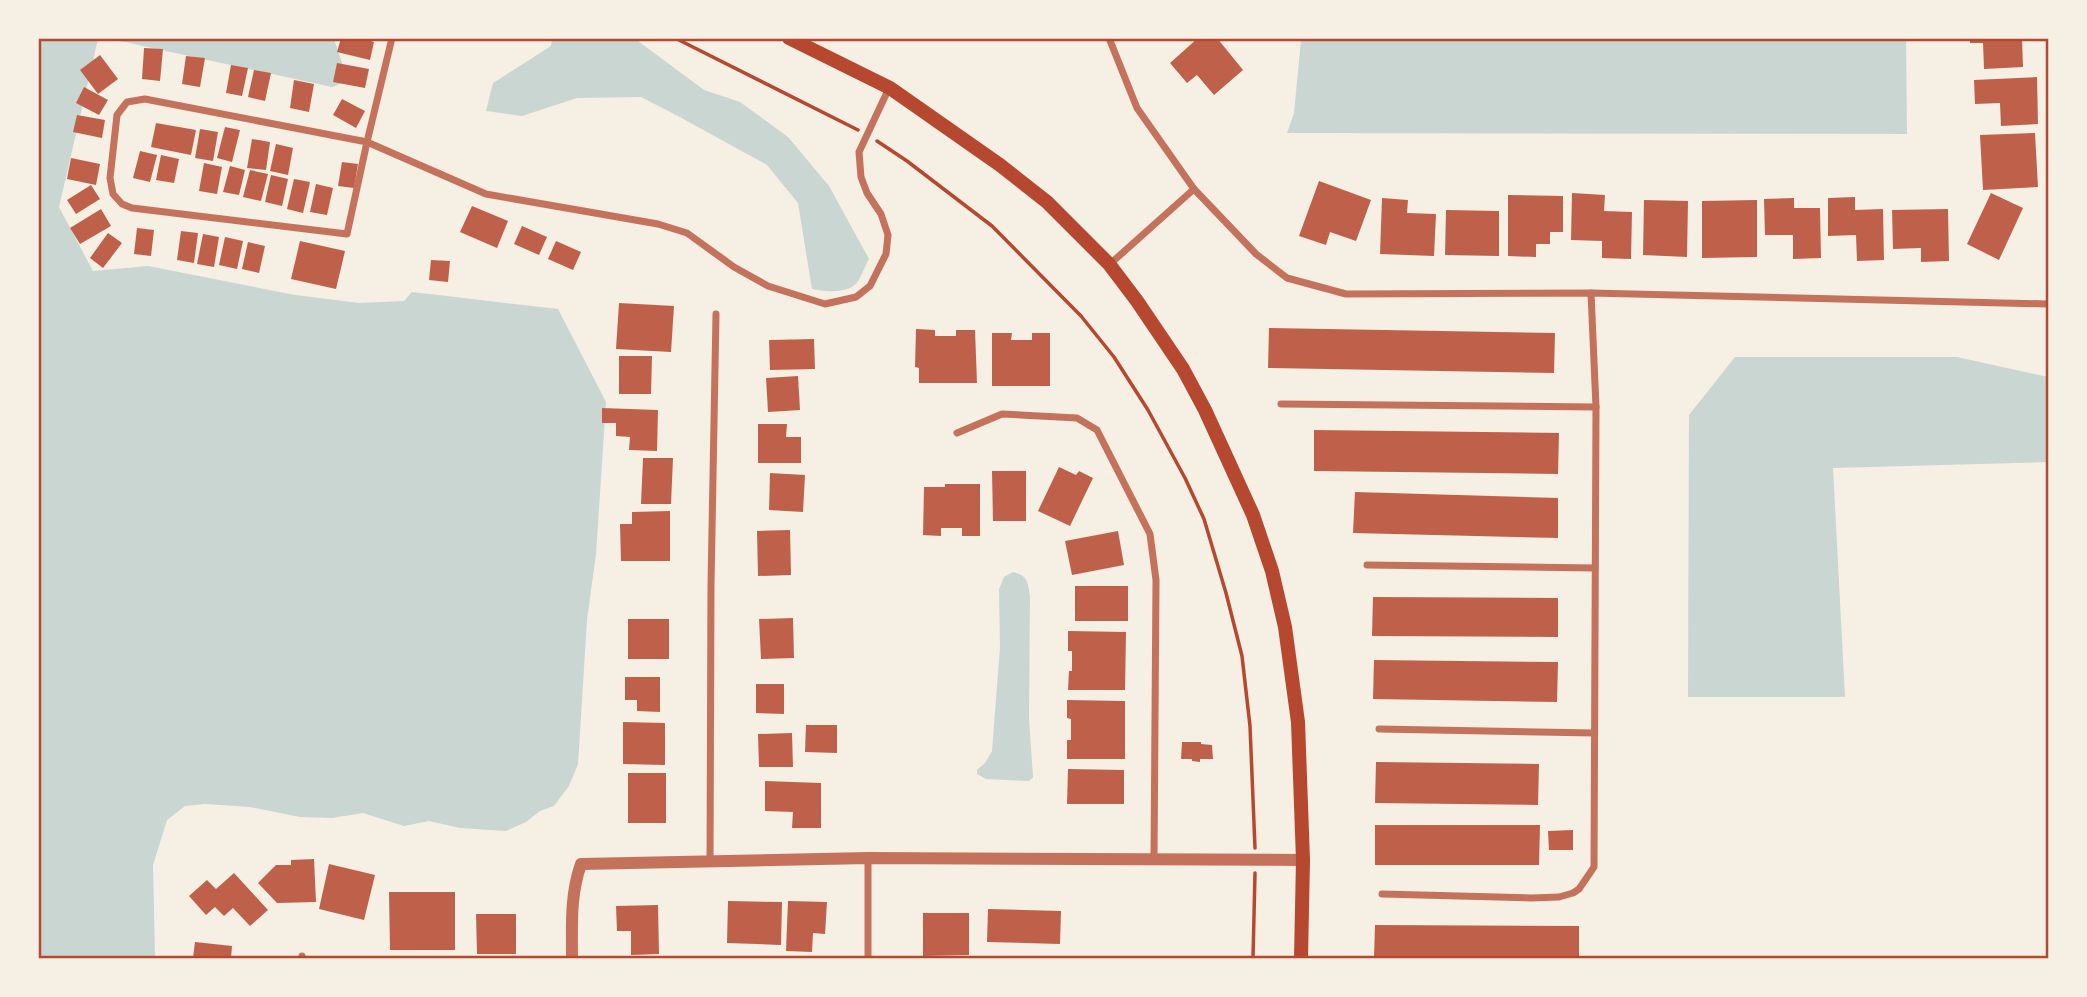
<svg xmlns="http://www.w3.org/2000/svg" width="2087" height="997" viewBox="0 0 2087 997" font-family="Manrope,sans-serif">
<style>
.water{fill:#c9d6d2}
.building{fill:#bf614a}
.lines{fill:none;stroke-linecap:round;stroke-linejoin:round}
.path{stroke:#b5482f;stroke-width:3.5}
.minor{stroke:#c5725c;stroke-width:7}
.tertiary{stroke:#c5725c;stroke-width:12}
.secondary{stroke:#b5482f;stroke-width:14}
.neatline{fill:none;stroke:#b5482f;stroke-width:2.5}
</style>
<rect width="100%" height="100%" fill="#f6efe4"/>
<g class="water">
<path d="M 618,38 L 638,41 L 704,90 L 740,102 L 788,137 L 829,186 L 869,259 C 865,266 862,275 858,281 C 850,294 825,292 812,289 L 798,203 L 767,165 L 676,115 L 641,97 L 577,98 L 522,116 L 486,111 L 493,83 L 551,46 L 552,39 Z"/>
<polygon points="38,39 98,39 59,207 93,271 148,266 295,295 359,303 404,301 412,292 558,309 606,402 596,554 587,620 578,764 569,786 554,806 540,811 526,822 506,831 460,828 429,821 404,826 363,813 332,818 300,817 250,807 205,804 185,806 167,820 153,865 155,958 39,958"/>
<polygon points="111,39 334,39 348,81 332,87"/>
<polygon points="1302,39 1906,39 1907,134 1287,133 1294,113 1301,40"/>
<polygon points="1735,357 1957,357 2048,377 2048,462 1833,468 1845,697 1688,697 1689,415"/>
<path d="M 1013,572 C 1028,575 1028,583 1030,596 L 1029,719 L 1033,777 L 1029,781 L 986,779 L 977,774 L 977,770 L 985,763 L 992,751 L 1000,647 L 999,589 L 1004,577 Z"/>
</g>
<g class="building">
<polygon points="341,38 361,38 374,42 370,60 337,52"/>
<polygon points="1198,38 1217,38 1243,70 1214,95 1197,75 1187,83 1170,63"/>
<polygon points="1970,38 2022,38 2023,67 1984,69 1983,43 1970,43"/>
<polygon points="144,48 163,49 160,81 142,79"/>
<polygon points="100,55 118,79 98,94 80,70"/>
<polygon points="186,56 205,58 200,87 182,84"/>
<polygon points="337,63 369,69 365,88 333,82"/>
<polygon points="231,65 248,68 242,96 226,93"/>
<polygon points="254,70 271,73 265,101 248,97"/>
<polygon points="2037,77 2038,124 2001,126 2000,103 1975,104 1974,80"/>
<polygon points="294,80 314,84 309,112 290,108"/>
<polygon points="84,87 108,100 99,115 76,103"/>
<polygon points="342,99 365,111 356,128 333,115"/>
<polygon points="77,115 105,120 102,138 73,132"/>
<polygon points="156,123 196,130 191,155 151,147"/>
<polygon points="225,127 240,130 232,162 217,158"/>
<polygon points="200,129 218,132 213,161 195,158"/>
<polygon points="2035,133 2038,187 1983,190 1980,135"/>
<polygon points="252,139 270,142 266,170 247,168"/>
<polygon points="276,144 293,148 288,175 270,171"/>
<polygon points="140,151 157,155 150,182 133,178"/>
<polygon points="161,155 179,159 174,183 156,180"/>
<polygon points="71,158 100,164 96,185 67,179"/>
<polygon points="342,162 358,164 354,188 338,186"/>
<polygon points="204,163 222,167 217,194 199,191"/>
<polygon points="230,166 245,170 239,195 223,192"/>
<polygon points="250,170 268,174 261,201 243,197"/>
<polygon points="271,175 288,179 282,206 265,202"/>
<polygon points="294,179 310,182 303,213 287,209"/>
<polygon points="1319,181 1371,200 1356,241 1330,232 1326,245 1299,236"/>
<polygon points="316,184 333,188 327,215 310,212"/>
<polygon points="91,185 100,199 76,214 67,200"/>
<polygon points="1572,193 1605,195 1604,211 1632,212 1631,259 1602,258 1602,241 1571,240"/>
<polygon points="1991,193 2023,208 1999,260 1967,244"/>
<polygon points="1508,195 1563,196 1563,232 1550,232 1550,244 1536,244 1536,257 1508,256"/>
<polygon points="1855,197 1855,210 1883,209 1884,260 1857,261 1856,235 1828,236 1828,198"/>
<polygon points="1382,198 1408,200 1407,213 1436,214 1434,256 1380,254"/>
<polygon points="1794,198 1794,208 1820,208 1821,258 1793,259 1793,235 1765,235 1764,199"/>
<polygon points="1644,200 1688,201 1687,257 1643,255"/>
<polygon points="1757,200 1757,257 1702,258 1702,201"/>
<polygon points="472,206 508,221 497,248 460,232"/>
<polygon points="101,209 111,226 80,244 70,228"/>
<polygon points="1948,209 1949,261 1921,262 1921,248 1893,249 1892,210"/>
<polygon points="1446,210 1499,211 1499,256 1445,255"/>
<polygon points="522,226 547,237 539,255 514,244"/>
<polygon points="137,228 154,230 151,256 134,254"/>
<polygon points="181,231 198,233 194,263 177,260"/>
<polygon points="108,233 122,243 103,268 90,258"/>
<polygon points="203,234 219,237 214,267 197,264"/>
<polygon points="225,237 243,241 237,269 219,265"/>
<polygon points="300,241 345,251 336,289 291,279"/>
<polygon points="556,241 581,252 573,270 548,259"/>
<polygon points="248,242 265,246 259,273 242,269"/>
<polygon points="431,260 450,261 448,282 429,280"/>
<polygon points="619,303 674,306 671,352 616,349"/>
<polygon points="1269,328 1555,333 1554,373 1268,368"/>
<polygon points="916,329 935,330 935,336 956,336 956,330 975,330 977,383 919,383 919,368 915,367"/>
<polygon points="992,333 1012,333 1011,340 1032,340 1032,333 1050,333 1050,386 992,386"/>
<polygon points="814,339 815,369 770,370 769,340"/>
<polygon points="619,356 652,356 651,394 619,394"/>
<polygon points="798,376 800,410 768,412 766,378"/>
<polygon points="602,408 658,410 657,451 629,450 630,437 616,436 616,423 602,423"/>
<polygon points="758,424 787,424 786,437 801,437 801,463 758,463"/>
<polygon points="1314,430 1559,433 1558,474 1314,471"/>
<polygon points="643,458 673,458 671,504 641,504"/>
<polygon points="1059,467 1076,475 1079,471 1093,478 1070,526 1038,511"/>
<polygon points="992,471 1026,471 1026,521 993,521"/>
<polygon points="770,473 805,475 803,512 769,510"/>
<polygon points="945,484 980,484 980,536 962,536 962,528 941,528 941,536 923,535 924,487 945,487"/>
<polygon points="1355,492 1558,498 1558,538 1353,533"/>
<polygon points="670,511 670,561 621,561 620,524 632,524 632,512"/>
<polygon points="790,530 791,575 758,576 757,531"/>
<polygon points="1118,531 1124,565 1072,575 1065,541"/>
<rect x="1075" y="586" width="53" height="35"/>
<polygon points="1373,597 1558,598 1558,637 1372,636"/>
<polygon points="793,618 794,658 761,659 759,619"/>
<rect x="628" y="619" width="41" height="40"/>
<polygon points="1068,631 1126,632 1125,690 1068,690 1069,671 1072,671 1072,651 1068,651"/>
<polygon points="1374,660 1558,662 1557,702 1373,699"/>
<polygon points="625,677 660,677 660,712 637,711 637,700 625,700"/>
<polygon points="756,684 784,684 784,714 756,713"/>
<polygon points="1067,700 1125,701 1125,759 1067,759 1067,740 1071,740 1071,719 1067,718"/>
<polygon points="623,722 665,723 665,765 623,764"/>
<polygon points="806,725 837,725 837,753 805,752"/>
<polygon points="792,733 793,767 759,767 758,734"/>
<polygon points="1182,742 1201,742 1201,744 1212,745 1213,759 1200,759 1200,762 1192,761 1192,759 1181,759"/>
<polygon points="1376,762 1539,764 1538,805 1375,803"/>
<polygon points="1068,769 1124,770 1124,804 1067,804"/>
<rect x="628" y="773" width="38" height="50"/>
<polygon points="765,781 821,783 821,828 792,828 793,812 765,811"/>
<polygon points="1375,825 1540,825 1539,865 1375,865"/>
<polygon points="1573,830 1573,850 1549,850 1548,831"/>
<polygon points="314,859 316,902 277,903 258,883 276,865 291,865 291,860"/>
<polygon points="329,864 375,875 364,920 319,909"/>
<polygon points="234,873 268,910 250,926 233,908 224,916 215,907 206,915 189,896 207,880 216,889"/>
<polygon points="389,892 455,892 455,950 390,950"/>
<polygon points="728,901 782,902 781,945 727,943"/>
<polygon points="788,901 827,902 825,934 813,933 812,952 786,951"/>
<polygon points="658,905 659,954 631,955 631,931 617,931 616,906"/>
<polygon points="988,909 1061,911 1060,944 987,942"/>
<polygon points="923,913 969,913 969,955 923,956"/>
<polygon points="476,914 516,914 516,954 477,954"/>
<polygon points="1375,925 1579,926 1579,958 1374,958"/>
<polygon points="195,942 232,946 231,958 193,958"/>
</g>
<g class="lines">
<g class="path">
<polyline points="675,38 858,130"/>
<polyline points="877,141 907,161 992,226 1081,316 1114,357 1148,410 1185,478 1204,519 1226,593 1242,656 1250,726 1255,848"/>
<polyline points="1253,958 1255,873"/>
</g>
<g class="minor">
<polyline points="392,38 367,142 486,194 658,224 687,233 734,267 768,286 825,304 856,297 870,286 886,254 888,235 881,214 867,193 861,177 859,152 889,88"/>
<polyline points="1109,38 1137,108 1194,189 1256,254 1287,278 1346,294 1591,293 2048,304"/>
<polygon points="145,99 367,142 347,234 132,208 122,204 113,194 110,178 117,115 127,102"/>
<polyline points="1110,264 1194,189"/>
<polyline points="1281,404 1596,407"/>
<polyline points="957,433 1002,414 1077,418 1097,430 1150,534 1156,580 1154,859"/>
<polyline points="1367,565 1595,568"/>
<polyline points="1379,729 1594,733"/>
<polyline points="710,862 711,585 716,314"/>
<polyline points="1382,894 1531,898 1559,897 1573,893 1579,889 1594,867 1596,407 1591,293"/>
<polyline points="302,956 302,958"/>
<polyline points="868,958 868,858"/>
</g>
<path class="tertiary" d="M 572,958 C 572,926 570,895 581,864 L 868,858 L 1303,860"/>
<polyline class="secondary" points="789,38 890,88 1000,165 1047,202 1109,264 1137,301 1183,369 1205,410 1253,515 1272,571 1285,627 1298,722 1303,860 1301,958"/>
</g>
<rect width="2087" height="997" fill="none" stroke="#f6efe4" stroke-width="80"/>
<rect x="40" y="40" width="2007" height="917" class="neatline"/>
</svg>
